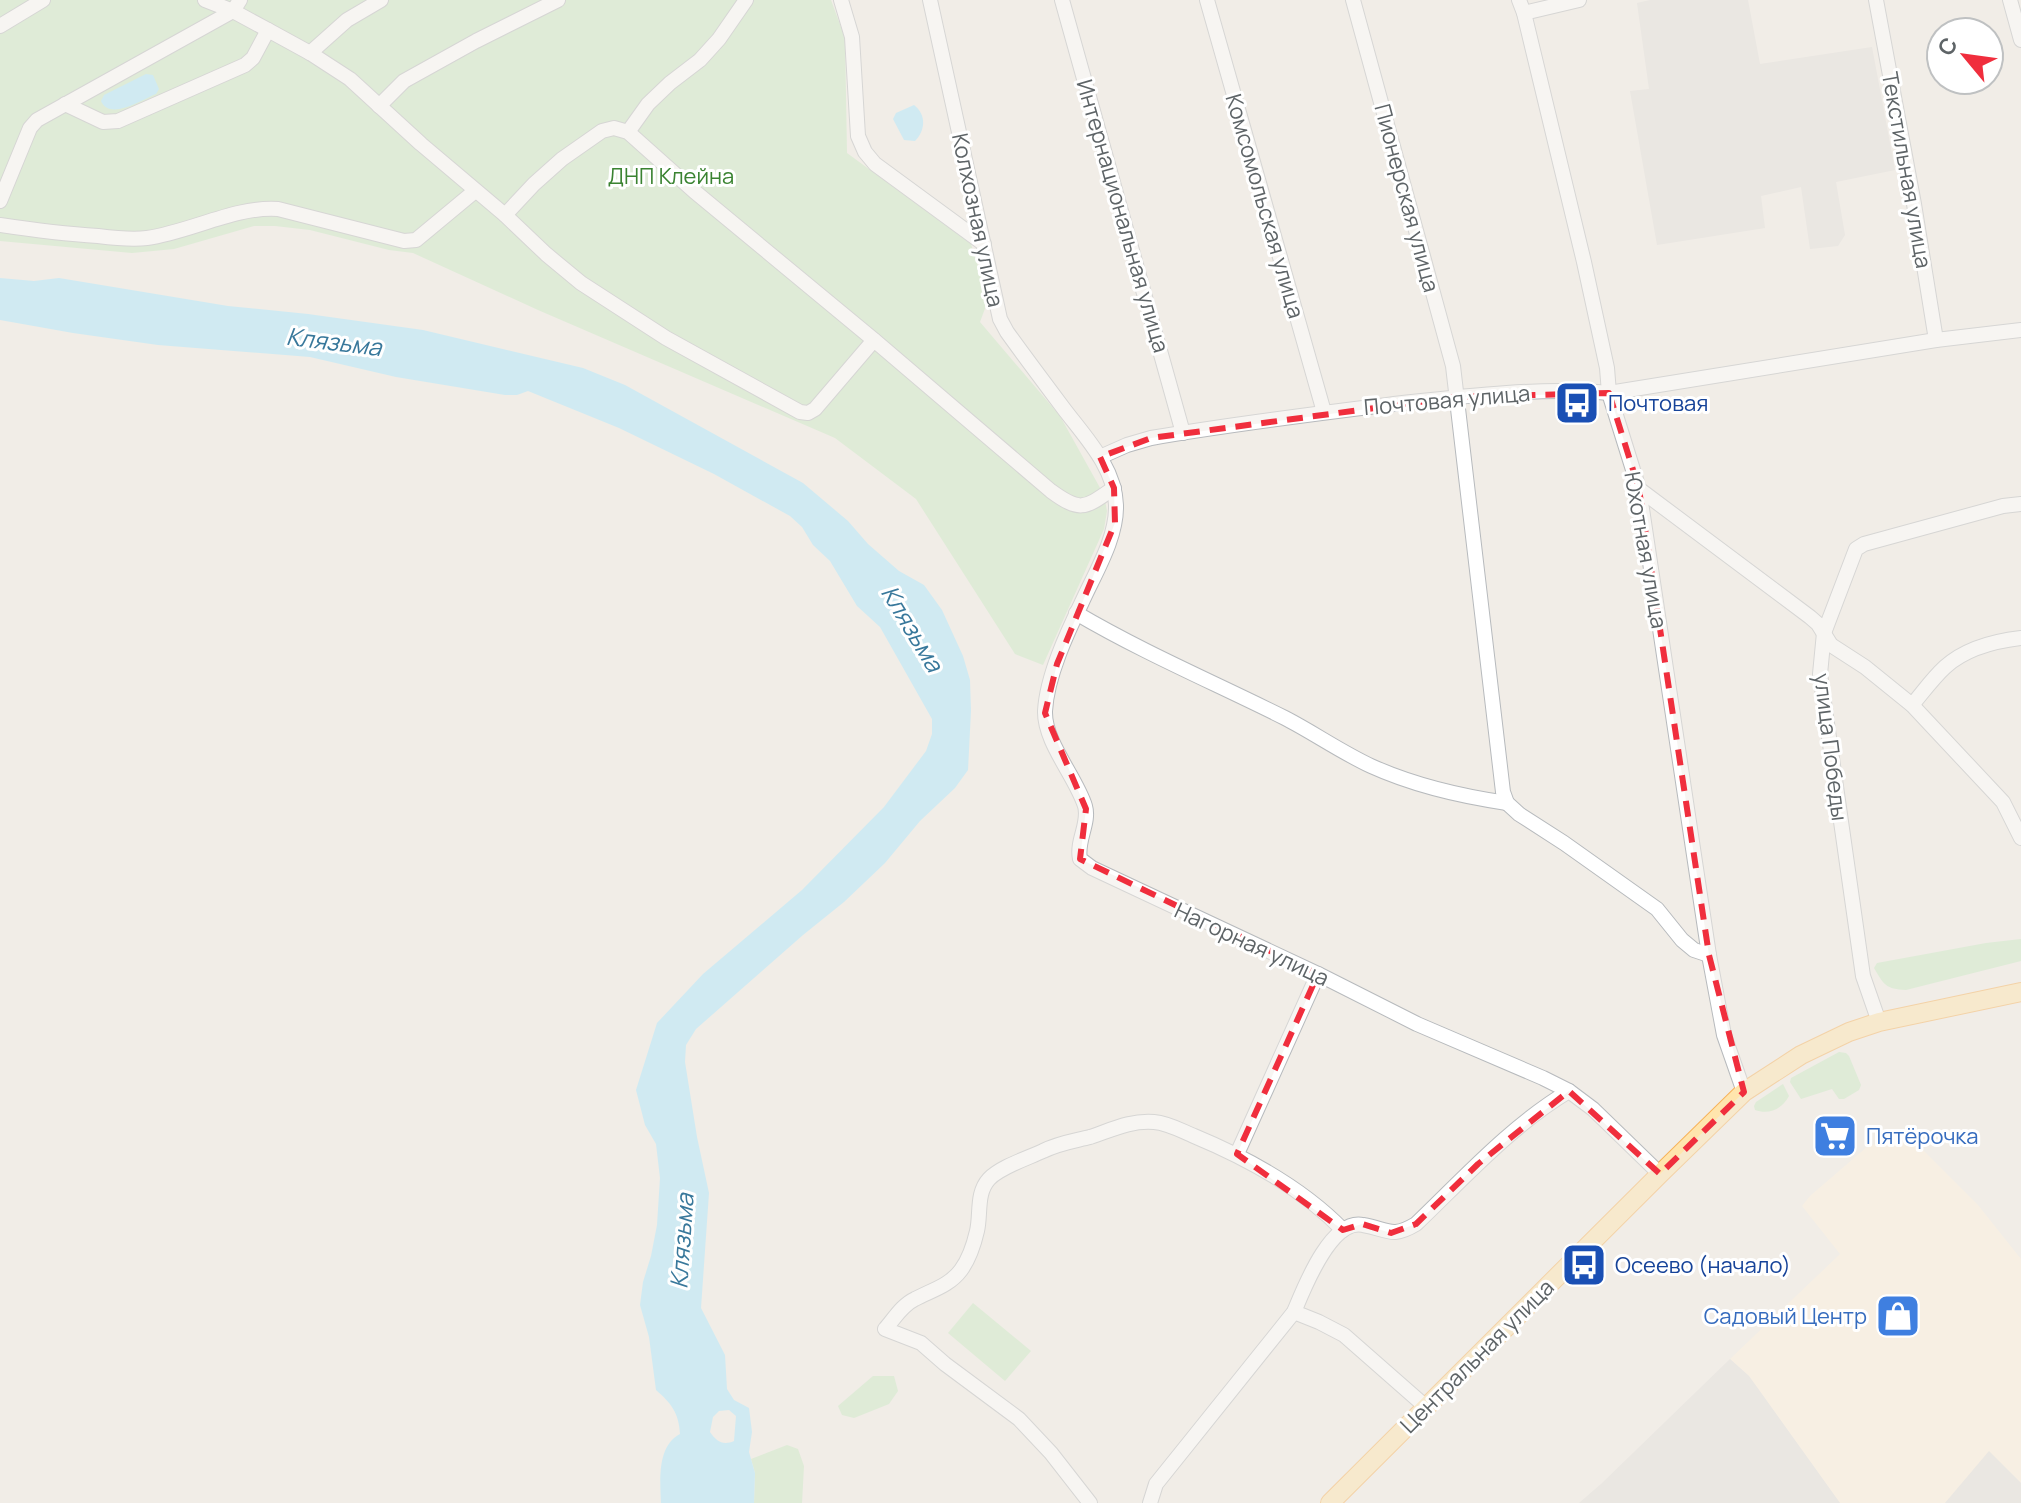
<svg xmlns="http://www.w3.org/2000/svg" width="2021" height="1503" viewBox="0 0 2021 1503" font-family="Manrope,sans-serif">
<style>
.commercial{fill:#fff2dd}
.industrial{fill:#e2dfdb}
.green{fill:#c9e9c3}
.water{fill:#a8e7ff;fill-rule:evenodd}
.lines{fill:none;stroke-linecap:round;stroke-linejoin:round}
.minor-casing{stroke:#b7babd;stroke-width:16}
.major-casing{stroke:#f7b25a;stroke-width:20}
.minor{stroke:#fff;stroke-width:14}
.major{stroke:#ffe5ad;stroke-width:18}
.marked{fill:none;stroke:#f02e3d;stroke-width:6;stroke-dasharray:16 10;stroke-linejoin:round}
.labels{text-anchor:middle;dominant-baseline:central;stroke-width:6;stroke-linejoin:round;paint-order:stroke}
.street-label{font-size:22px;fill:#5e6467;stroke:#fff}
.park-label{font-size:22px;fill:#3a8331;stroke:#fff}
.transit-label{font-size:22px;fill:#164399;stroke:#fff;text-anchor:start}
.shop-label{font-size:22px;fill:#366cbe;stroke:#fff;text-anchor:start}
.water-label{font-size:24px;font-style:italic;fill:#38789b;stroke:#fff}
</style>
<rect width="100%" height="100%" fill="#f1ede7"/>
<polygon class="commercial" points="1902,1138 1911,1138 1978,1205 2021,1259 2021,1483 1989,1452 1945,1503 1840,1503 1749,1376 1730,1359 1840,1254 1802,1206 1810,1196 1868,1146"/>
<g class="industrial">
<polygon points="1650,0 1748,0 1760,64 1872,47 1895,170 1836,182 1845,235 1838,246 1810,249 1801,187 1761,196 1765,228 1657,245 1630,91 1649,89 1637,3"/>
<polygon points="1730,1359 1749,1376 1840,1503 1579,1503 1601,1484"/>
<polygon points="1989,1451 2021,1483 2021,1503 1945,1503"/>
</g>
<g class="green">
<polygon points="0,0 831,0 845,38 847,153 971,244 986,291 987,303 980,322 1060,416 1104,495 1107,511 1104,529 1043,665 1015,654 916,499 835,438 538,310 413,253 389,250 310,230 275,226 254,226 174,249 132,253 0,241"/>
<path d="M 2021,939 L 2021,961 L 1906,990 C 1886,989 1884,985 1874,968 L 1877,963 L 1986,943 Z"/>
<polygon points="1839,1052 1846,1053 1849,1056 1861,1085 1859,1090 1844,1099 1839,1099 1832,1089 1801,1099 1790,1082 1791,1078"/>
<path d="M 1783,1084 L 1789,1096 C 1782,1109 1769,1115 1755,1110 L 1754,1106 L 1756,1102 Z"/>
<polygon points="973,1303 1031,1351 1005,1381 948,1333"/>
<polygon points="873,1376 894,1376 898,1391 889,1404 854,1418 842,1415 838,1406"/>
<polygon points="787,1445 798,1449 804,1466 802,1503 754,1503 755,1473 751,1459"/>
</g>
<g class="water">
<path d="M 146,74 L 153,75 L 159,89 L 156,94 C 141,100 110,121 101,101 L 104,95 Z"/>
<path d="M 914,105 C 927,115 925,131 915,141 L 904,140 L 893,119 L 896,113 Z"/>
<path d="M 0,278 L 34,281 L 59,278 L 228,306 L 308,314 L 423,330 L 583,368 L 625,385 L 803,483 L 848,521 L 868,544 L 899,571 L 924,585 L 942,610 L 963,656 L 970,680 L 971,711 L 968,770 L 955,788 L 920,821 L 885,863 L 844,902 L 803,935 L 696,1029 L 686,1045 L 685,1062 L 697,1137 L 709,1193 L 701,1308 L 725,1355 L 727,1389 L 734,1400 L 749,1408 L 752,1432 L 749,1452 L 755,1473 L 754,1503 L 661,1503 C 660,1480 657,1446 680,1434 C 679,1413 671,1403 656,1390 L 649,1337 L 640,1305 L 643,1282 L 651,1256 L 657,1225 L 660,1178 L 656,1144 L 645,1125 L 636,1090 L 657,1023 L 703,974 L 802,890 L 884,807 L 926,751 L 932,734 L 932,719 L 880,627 L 857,606 L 830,561 L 813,545 L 802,527 L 790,516 L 714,474 L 619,428 L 528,391 L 517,395 L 505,395 L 396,377 L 310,357 L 158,345 L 73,333 L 0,320 ZM 729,1410 L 736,1416 L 734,1441 C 723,1446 716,1441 710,1432 L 713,1417 L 719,1411 Z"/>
</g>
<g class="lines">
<g class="minor-casing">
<g id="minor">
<polyline points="205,0 233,11 268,30 310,53 350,79 421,144 505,215 546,254 581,283 666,338 800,412 808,413 815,409 874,340"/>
<polyline points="841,0 852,37 858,136 865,152 875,164 984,244"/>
<path d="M 930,0 L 1000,319 L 1007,332 C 1025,357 1043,381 1061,405 C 1083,435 1115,466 1116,505 C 1117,538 1095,573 1082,602 C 1067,633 1047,676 1045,711 C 1044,742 1076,777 1085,806 C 1090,823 1076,841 1080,859 L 1092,868 L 1318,974 L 1417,1024 L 1543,1078 L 1569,1091 L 1593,1109 L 1660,1174"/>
<polyline points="1062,0 1183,433"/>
<polyline points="1207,0 1324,412"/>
<polyline points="1353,0 1453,366 1503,792 1507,803 1519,814 1564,843 1657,909 1682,940 1694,950 1709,955"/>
<polyline points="1519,0 1524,13 1584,262 1607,368 1609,393 1639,489 1709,955 1724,1035 1744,1092"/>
<polyline points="1876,0 1914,204 1936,340"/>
<polyline points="2010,0 2021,40"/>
<polyline points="1524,13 1579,0"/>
<polyline points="0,26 43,0"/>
<polyline points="310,53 347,20 381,0"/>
<polyline points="65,104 103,122 118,121 245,65 253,58 268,30"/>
<polyline points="379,106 404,81 476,41 558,0"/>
<polyline points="628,132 648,104 670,83 700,60 719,39 746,0"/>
<polyline points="0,201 30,128 37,120 233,11 240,0"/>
<path d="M 505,215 L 534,184 L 562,159 L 602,131 L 614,128 L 628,132 L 694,191 L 874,340 L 1051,491 C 1081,513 1085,508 1114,488"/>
<path d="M 0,225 C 33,230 65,234 98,236 C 114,238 131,240 147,238 C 190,232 236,206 278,209 L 404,241 L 416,240 L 475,191"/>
<path d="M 1100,457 L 1127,445 L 1151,438 C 1231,424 1313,414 1394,404 C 1465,396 1538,387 1609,393 L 1936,340 L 2021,330"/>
<polyline points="1639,489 1810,617 1818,624 1831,645 1865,667 1912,705 2003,802 2021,838"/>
<path d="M 1076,613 C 1144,653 1215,683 1285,718 C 1314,733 1341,752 1371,766 C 1415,786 1459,796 1507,803"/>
<path d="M 1912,705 C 1923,692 1933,678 1945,667 C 1965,649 1995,641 2021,638"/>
<polyline points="1879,1022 1863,976 1820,674 1824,633 1856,549 1864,544 2003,506 2021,504"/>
<polyline points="1237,1154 1318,974"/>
<polyline points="1294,1312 1319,1322 1344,1335 1426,1407"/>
<path d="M 1090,1503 L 1051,1453 L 1019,1419 L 945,1364 L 921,1343 L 885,1329 C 894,1319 902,1305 915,1299 C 932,1290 949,1286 961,1270 C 969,1259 974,1244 977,1231 C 981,1214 976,1193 989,1179 C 1000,1167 1028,1158 1043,1151 C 1059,1143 1074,1141 1090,1137 C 1111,1130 1131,1120 1154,1122 C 1168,1123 1182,1131 1194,1136 C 1247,1158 1303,1189 1343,1230"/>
<path d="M 1150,1503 L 1156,1484 L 1294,1312 C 1304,1288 1331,1218 1363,1225 C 1388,1229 1391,1239 1416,1224 C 1464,1178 1512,1125 1569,1091"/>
</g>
</g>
<g class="major-casing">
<polyline id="major" points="1330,1503 1660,1174 1744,1092 1801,1055 1849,1032 1879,1022 2021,992"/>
</g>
<use href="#minor" class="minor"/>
<use href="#major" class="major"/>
</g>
<path d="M0 0H2021V1503H0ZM 1609,393 L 1639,489 L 1709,955 L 1744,1092 L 1660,1174 L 1569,1091 L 1478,1164 L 1416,1224 L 1391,1233 L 1362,1224 L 1343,1230 L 1237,1154 L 1318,974 L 1080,859 L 1086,809 L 1045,713 L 1057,664 L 1115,523 L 1114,488 L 1100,457 L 1151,438 L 1457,397 Z" fill="#f1ede7" fill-opacity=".55" fill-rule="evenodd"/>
<path class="marked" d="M 1609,393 L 1639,489 L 1709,955 L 1744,1092 L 1660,1174 L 1569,1091 L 1478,1164 L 1416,1224 L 1391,1233 L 1362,1224 L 1343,1230 L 1237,1154 L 1318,974 L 1080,859 L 1086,809 L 1045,713 L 1057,664 L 1115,523 L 1114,488 L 1100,457 L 1151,438 L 1457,397 Z"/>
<defs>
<g id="bus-square" transform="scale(2.3)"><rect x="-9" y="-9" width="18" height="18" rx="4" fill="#1a4fb4" stroke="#fff"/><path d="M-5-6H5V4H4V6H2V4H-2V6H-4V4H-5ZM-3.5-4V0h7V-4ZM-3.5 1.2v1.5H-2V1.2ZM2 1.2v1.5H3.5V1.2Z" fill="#fff"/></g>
<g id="supermarket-square" transform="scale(2.3)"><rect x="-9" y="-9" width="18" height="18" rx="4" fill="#3f7fe0" stroke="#fff"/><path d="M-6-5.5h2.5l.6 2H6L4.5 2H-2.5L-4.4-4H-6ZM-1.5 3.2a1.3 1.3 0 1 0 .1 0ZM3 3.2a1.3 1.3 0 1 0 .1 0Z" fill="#fff"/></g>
<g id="shop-square" transform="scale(2.3)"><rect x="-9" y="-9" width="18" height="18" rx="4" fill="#3f7fe0" stroke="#fff"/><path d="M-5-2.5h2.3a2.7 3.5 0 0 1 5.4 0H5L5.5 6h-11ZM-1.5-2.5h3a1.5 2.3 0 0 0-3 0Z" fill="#fff"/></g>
</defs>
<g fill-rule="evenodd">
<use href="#bus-square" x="1577" y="403"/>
<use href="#supermarket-square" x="1835" y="1136"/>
<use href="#bus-square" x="1584" y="1265"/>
<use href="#shop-square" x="1898" y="1316"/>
</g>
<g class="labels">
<g class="street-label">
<text transform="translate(1907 170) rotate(80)">Текстильная улица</text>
<text transform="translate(1407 198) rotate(75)">Пионерская улица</text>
<text transform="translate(1265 206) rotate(74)">Комсомольская улица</text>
<text transform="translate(1123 216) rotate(74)">Интернациональная улица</text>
<text transform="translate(978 220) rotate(78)">Колхозная улица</text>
<text transform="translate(1447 400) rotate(-5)">Почтовая улица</text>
<text transform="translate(1646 550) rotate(80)">Юхотная улица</text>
<text transform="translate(1831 747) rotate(83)">улица Победы</text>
<text transform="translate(1252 944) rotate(25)">Нагорная улица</text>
<text transform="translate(1477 1356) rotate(-45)">Центральная улица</text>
</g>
<g class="park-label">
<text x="671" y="176">ДНП Клейна</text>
</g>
<g class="transit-label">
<text x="1608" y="403">Почтовая</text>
<text x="1615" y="1265">Осеево (начало)</text>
</g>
<g class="shop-label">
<text x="1866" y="1136">Пятёрочка</text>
<text x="1867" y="1316" text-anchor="end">Садовый Центр</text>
</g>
<g class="water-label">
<text transform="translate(334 341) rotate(7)">Клязьма</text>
<text transform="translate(913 628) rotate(59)">Клязьма</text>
<text transform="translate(681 1241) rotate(-86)">Клязьма</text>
</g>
</g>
<g transform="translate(1965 56) rotate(299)"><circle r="38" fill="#ffffff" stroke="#bfc1c2" stroke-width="2"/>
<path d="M0-6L14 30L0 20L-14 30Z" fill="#f02e3d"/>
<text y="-12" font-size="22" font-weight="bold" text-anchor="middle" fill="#5e6467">С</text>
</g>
</svg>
